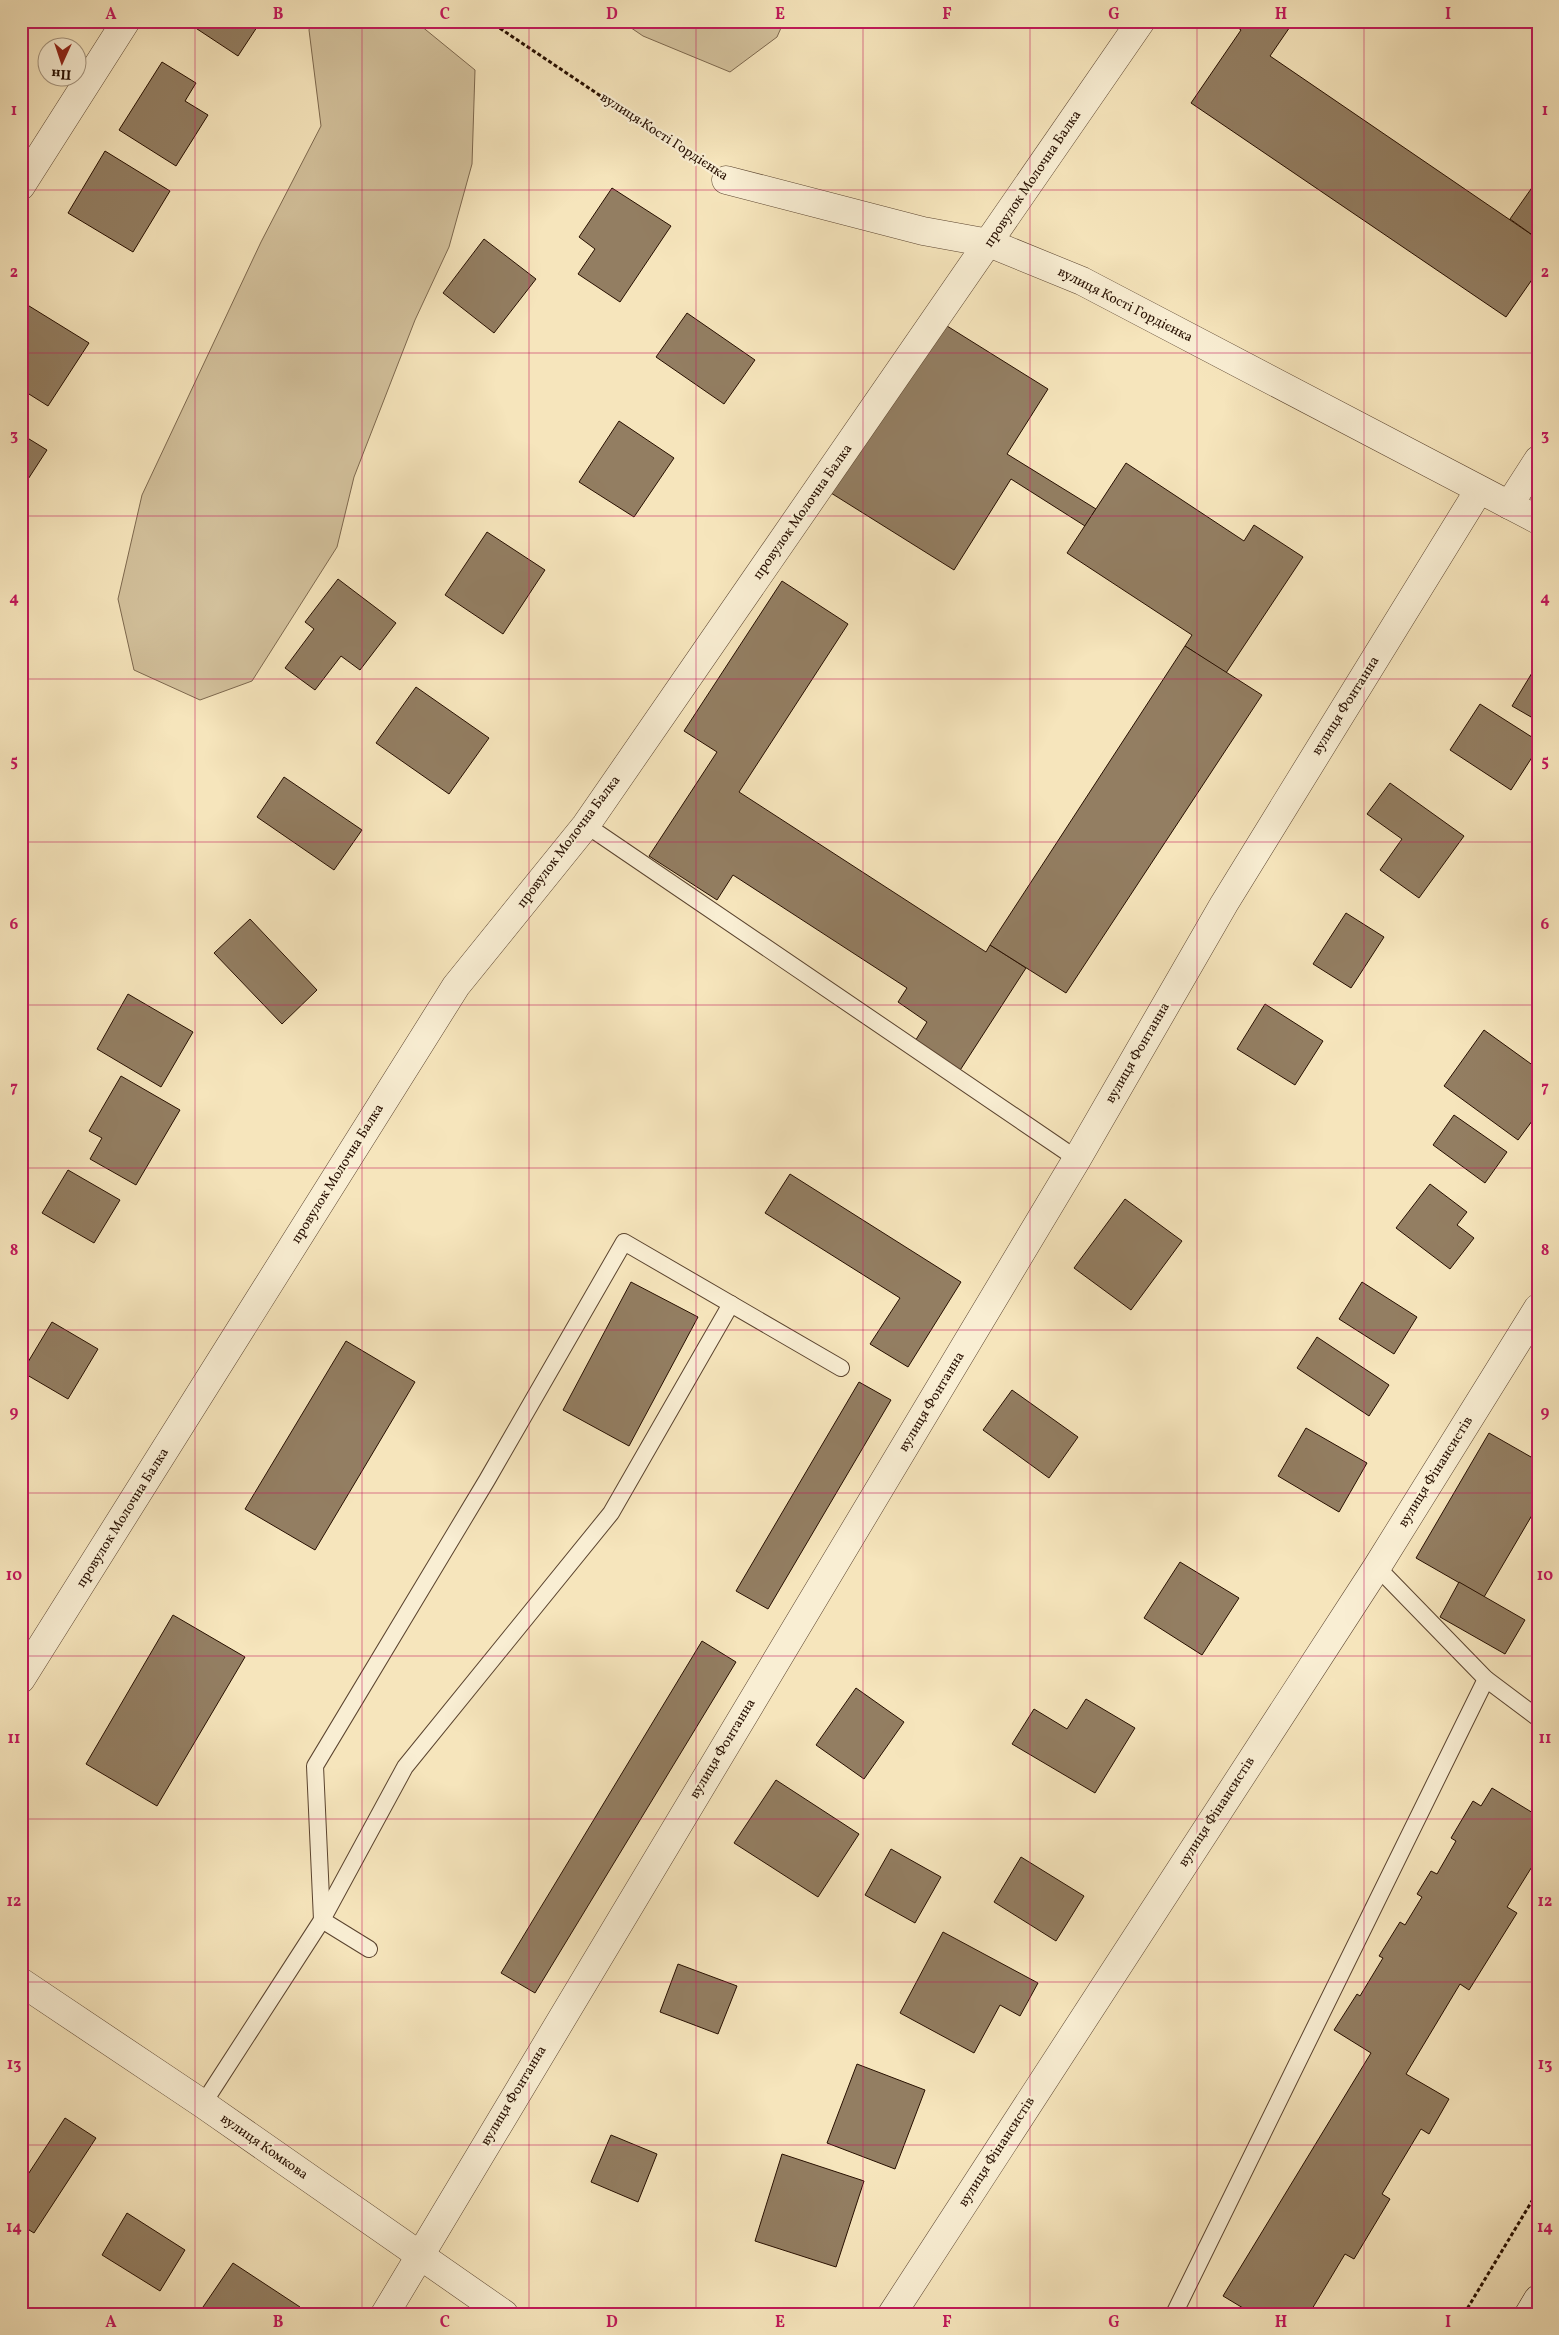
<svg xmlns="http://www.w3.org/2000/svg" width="1559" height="2335" viewBox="0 0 1559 2335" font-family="Vollkorn,serif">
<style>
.green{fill:#d3c19c;stroke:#7d684e}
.building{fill:#937e62;stroke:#270f00}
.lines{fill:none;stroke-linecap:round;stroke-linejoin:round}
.lane-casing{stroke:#5b442f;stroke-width:18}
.street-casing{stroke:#5b442f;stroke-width:29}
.secondary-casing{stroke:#270f00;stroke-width:29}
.path{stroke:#270f00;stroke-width:3;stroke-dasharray:4 2.5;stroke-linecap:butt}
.lane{stroke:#f9eed3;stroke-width:16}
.street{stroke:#f9eed3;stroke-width:28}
.secondary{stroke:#f9eed3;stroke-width:28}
.grid{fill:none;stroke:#c2185b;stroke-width:1;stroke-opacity:0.55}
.labels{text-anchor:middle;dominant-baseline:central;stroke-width:4.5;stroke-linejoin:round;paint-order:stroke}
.street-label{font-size:14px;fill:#270f00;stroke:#f9eed3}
.neatline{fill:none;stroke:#c2185b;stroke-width:2}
.grid-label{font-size:16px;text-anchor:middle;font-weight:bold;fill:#c2185b}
</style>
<rect width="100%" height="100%" fill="#f6e5bc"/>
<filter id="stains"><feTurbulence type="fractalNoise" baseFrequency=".004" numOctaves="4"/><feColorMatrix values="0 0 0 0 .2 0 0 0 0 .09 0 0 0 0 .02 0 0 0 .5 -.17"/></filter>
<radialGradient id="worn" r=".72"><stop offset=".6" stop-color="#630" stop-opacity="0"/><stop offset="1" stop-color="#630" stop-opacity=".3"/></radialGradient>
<g class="green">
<polygon points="311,21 415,21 475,70 472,164 449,247 415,320 354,477 337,547 252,681 200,700 134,670 118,599 142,495 261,242 321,126 309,30"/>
<polygon points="621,21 784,21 777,37 730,72 643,36"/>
</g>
<g class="building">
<polygon points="185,21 261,21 238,56"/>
<polygon points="1229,21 1294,21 1270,56 1538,239 1538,271 1506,317 1191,103 1241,30"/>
<polygon points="162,62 196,83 185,101 208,115 176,166 119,130"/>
<polygon points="105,151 170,191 133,252 68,213"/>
<polygon points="1538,179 1538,239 1510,219"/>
<polygon points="612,188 671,226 620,302 578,274 595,249 579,237"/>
<polygon points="484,239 536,279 494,333 443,293"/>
<polygon points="21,301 89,343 48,406 21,389 21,368 24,364 21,362"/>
<polygon points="687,313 755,360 724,404 656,357"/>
<polygon points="939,321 1048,389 1007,454 1096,509 1085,526 1011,479 954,570 831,493"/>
<polygon points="619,421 674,458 634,517 579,482"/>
<polygon points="21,434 47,450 21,490"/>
<polygon points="1126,463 1244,541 1254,525 1303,557 1226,673 1185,646 1192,635 1067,553"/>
<polygon points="487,532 545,570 503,634 445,595"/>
<polygon points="338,579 396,623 360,670 341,656 315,690 285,668 314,629 305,622"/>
<polygon points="782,581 848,624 739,792 986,952 990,945 1026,968 957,1075 912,1046 927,1022 898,1002 907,988 733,875 717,900 649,856 717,752 684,731"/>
<polygon points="1185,646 1262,695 1066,993 990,945"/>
<polygon points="1538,663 1538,721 1512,706"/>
<polygon points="416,687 489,738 449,794 376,743"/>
<polygon points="1480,704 1538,741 1538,748 1511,790 1450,750"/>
<polygon points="284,777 362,830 334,870 257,817"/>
<polygon points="1390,783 1464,836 1419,898 1380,870 1402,839 1367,814"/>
<polygon points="1346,913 1384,937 1351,988 1313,964"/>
<polygon points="250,919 317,990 282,1024 214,953"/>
<polygon points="128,994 193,1032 161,1087 97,1049"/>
<polygon points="1265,1004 1323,1041 1295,1085 1237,1049"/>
<polygon points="1484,1030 1538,1069 1538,1113 1518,1140 1444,1086"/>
<polygon points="121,1076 180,1110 136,1185 90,1159 102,1138 89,1131"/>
<polygon points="1454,1115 1507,1152 1485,1183 1433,1145"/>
<polygon points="68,1170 120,1200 94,1243 42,1213"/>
<polygon points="790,1174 961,1282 908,1367 870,1344 900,1298 765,1213"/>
<polygon points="1430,1184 1467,1212 1457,1225 1474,1238 1450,1269 1396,1228"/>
<polygon points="1125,1199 1182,1241 1131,1310 1074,1268"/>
<polygon points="631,1282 698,1317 629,1446 563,1410"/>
<polygon points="1362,1282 1417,1317 1394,1354 1339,1319"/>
<polygon points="52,1322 98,1349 68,1399 22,1372"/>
<polygon points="1317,1337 1389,1385 1369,1416 1297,1368"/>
<polygon points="346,1341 415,1382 315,1550 245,1509"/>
<polygon points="859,1382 891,1400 768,1609 736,1591"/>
<polygon points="1012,1390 1078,1437 1049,1478 983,1430"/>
<polygon points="1306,1428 1367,1463 1339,1512 1278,1476"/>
<polygon points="1489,1433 1538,1461 1538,1505 1484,1597 1416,1558"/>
<polygon points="1180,1562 1239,1598 1202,1655 1144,1618"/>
<polygon points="1459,1582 1525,1620 1505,1654 1440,1617"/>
<polygon points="173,1615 245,1657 157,1806 86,1764"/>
<polygon points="702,1641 736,1662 535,1993 501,1973"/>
<polygon points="856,1688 904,1722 864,1779 816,1745"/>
<polygon points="1086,1699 1135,1728 1095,1793 1012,1744 1034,1709 1067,1729"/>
<polygon points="776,1780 859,1834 818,1897 734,1843"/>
<polygon points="1492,1788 1538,1816 1538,1857 1507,1907 1517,1913 1469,1990 1460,1984 1406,2074 1449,2099 1429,2134 1421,2129 1382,2194 1390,2199 1354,2259 1345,2254 1309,2314 1253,2314 1223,2296 1371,2053 1334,2030 1357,1994 1360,1996 1383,1958 1379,1956 1400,1922 1405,1925 1422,1897 1417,1894 1431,1871 1437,1874 1456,1841 1451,1838 1473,1801 1481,1806"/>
<polygon points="891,1849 941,1877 915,1923 865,1895"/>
<polygon points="1021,1857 1084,1896 1056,1941 994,1902"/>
<polygon points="943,1932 1038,1983 1020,2016 1000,2005 974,2053 900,2013"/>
<polygon points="678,1964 737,1986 718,2034 660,2012"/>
<polygon points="857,2064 925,2090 895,2169 827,2143"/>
<polygon points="65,2118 96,2138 34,2233 21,2225 21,2185"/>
<polygon points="611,2135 657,2154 638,2202 591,2182"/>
<polygon points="782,2154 864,2181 836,2267 755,2241"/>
<polygon points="127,2213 185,2250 160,2291 102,2255"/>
<polygon points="233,2263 300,2307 296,2314 214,2314 203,2307"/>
</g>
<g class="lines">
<g class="lane-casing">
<g id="lane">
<polyline points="586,825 1077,1159"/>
<polyline points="1377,1567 1486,1679 1538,1718"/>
<polyline points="369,1949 322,1920 315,1766 487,1480 624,1242 841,1368"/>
<polyline points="203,2104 322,1920 405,1767 611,1513 731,1304"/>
<polyline points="1174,2314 1486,1679"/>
</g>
</g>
<g class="street-casing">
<g id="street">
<polyline points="726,180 923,231 989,243 1082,281 1538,520"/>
<polyline points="21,186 126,21"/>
<polyline points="1509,505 1538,460"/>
<polyline points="21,1679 456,986 586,825 1141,21"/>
<polyline points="21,1982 203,2104 504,2314"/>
<polyline points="385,2314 1077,1159 1224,904 1479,490"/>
<polyline points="892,2314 1377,1567 1538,1308"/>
</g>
</g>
<g class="secondary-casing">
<polyline id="secondary" points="1529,2314 1538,2299"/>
</g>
<g class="path">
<polyline points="489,21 696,160"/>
<polyline points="1464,2314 1538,2191"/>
</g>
<use href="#lane" class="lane"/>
<use href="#street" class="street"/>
<use href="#secondary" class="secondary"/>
</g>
<path class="grid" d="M 195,21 L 195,2314M 362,21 L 362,2314M 529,21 L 529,2314M 696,21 L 696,2314M 863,21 L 863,2314M 1030,21 L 1030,2314M 1197,21 L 1197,2314M 1364,21 L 1364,2314M 21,190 L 1538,190M 21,353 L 1538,353M 21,516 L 1538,516M 21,679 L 1538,679M 21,842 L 1538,842M 21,1005 L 1538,1005M 21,1168 L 1538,1168M 21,1330 L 1538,1330M 21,1493 L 1538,1493M 21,1656 L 1538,1656M 21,1819 L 1538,1819M 21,1982 L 1538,1982M 21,2145 L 1538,2145"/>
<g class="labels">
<g class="street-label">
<text transform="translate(664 137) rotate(33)">вулиця Кості Гордієнка</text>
<text transform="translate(1033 179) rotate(-56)">провулок Молочна Балка</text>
<text transform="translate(1125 305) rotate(27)">вулиця Кості Гордієнка</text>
<text transform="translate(803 512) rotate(-55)">провулок Молочна Балка</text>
<text transform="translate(1346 706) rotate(-58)">вулиця Фонтанна</text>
<text transform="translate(569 842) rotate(-53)">провулок Молочна Балка</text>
<text transform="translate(1138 1053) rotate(-60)">вулиця Фонтанна</text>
<text transform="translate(338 1174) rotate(-58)">провулок Молочна Балка</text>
<text transform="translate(932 1402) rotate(-59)">вулиця Фонтанна</text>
<text transform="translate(1436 1472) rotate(-58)">вулиця Фінансистів</text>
<text transform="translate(123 1518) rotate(-58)">провулок Молочна Балка</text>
<text transform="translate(723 1749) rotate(-59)">вулиця Фонтанна</text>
<text transform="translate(1217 1812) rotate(-57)">вулиця Фінансистів</text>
<text transform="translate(514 2096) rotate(-59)">вулиця Фонтанна</text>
<text transform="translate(264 2147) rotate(35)">вулиця Комкова</text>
<text transform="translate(997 2152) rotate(-57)">вулиця Фінансистів</text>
</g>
</g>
<rect width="1559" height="2335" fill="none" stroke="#f6e5bc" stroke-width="55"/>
<g transform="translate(62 62) rotate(183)"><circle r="24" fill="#f9eed3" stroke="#a5957f"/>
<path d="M0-4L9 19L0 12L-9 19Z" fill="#8f2418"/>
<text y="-8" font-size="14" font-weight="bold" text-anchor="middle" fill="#270f00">Пн</text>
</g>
<rect x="28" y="28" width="1504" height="2280" class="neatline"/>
<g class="grid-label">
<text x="111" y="19">A</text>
<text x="278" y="19">B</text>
<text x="445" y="19">C</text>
<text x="612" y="19">D</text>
<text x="780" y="19">E</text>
<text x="947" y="19">F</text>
<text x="1114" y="19">G</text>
<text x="1281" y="19">H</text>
<text x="1448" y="19">I</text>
<text x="14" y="115">1</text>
<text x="1545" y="115">1</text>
<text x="14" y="277">2</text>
<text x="1545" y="277">2</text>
<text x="14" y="440">3</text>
<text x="1545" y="440">3</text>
<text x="14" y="603">4</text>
<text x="1545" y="603">4</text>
<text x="14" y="766">5</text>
<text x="1545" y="766">5</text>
<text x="14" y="929">6</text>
<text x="1545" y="929">6</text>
<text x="14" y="1092">7</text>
<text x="1545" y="1092">7</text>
<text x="14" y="1255">8</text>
<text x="1545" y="1255">8</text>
<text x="14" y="1417">9</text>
<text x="1545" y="1417">9</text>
<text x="14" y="1580">10</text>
<text x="1545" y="1580">10</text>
<text x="14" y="1743">11</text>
<text x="1545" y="1743">11</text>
<text x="14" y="1906">12</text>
<text x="1545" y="1906">12</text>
<text x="14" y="2069">13</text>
<text x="1545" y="2069">13</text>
<text x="14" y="2232">14</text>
<text x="1545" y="2232">14</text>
<text x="111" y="2327">A</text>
<text x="278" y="2327">B</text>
<text x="445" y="2327">C</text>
<text x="612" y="2327">D</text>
<text x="780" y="2327">E</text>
<text x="947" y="2327">F</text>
<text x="1114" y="2327">G</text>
<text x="1281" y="2327">H</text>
<text x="1448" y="2327">I</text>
</g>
<rect width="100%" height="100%" filter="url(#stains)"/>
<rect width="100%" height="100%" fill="url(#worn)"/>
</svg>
